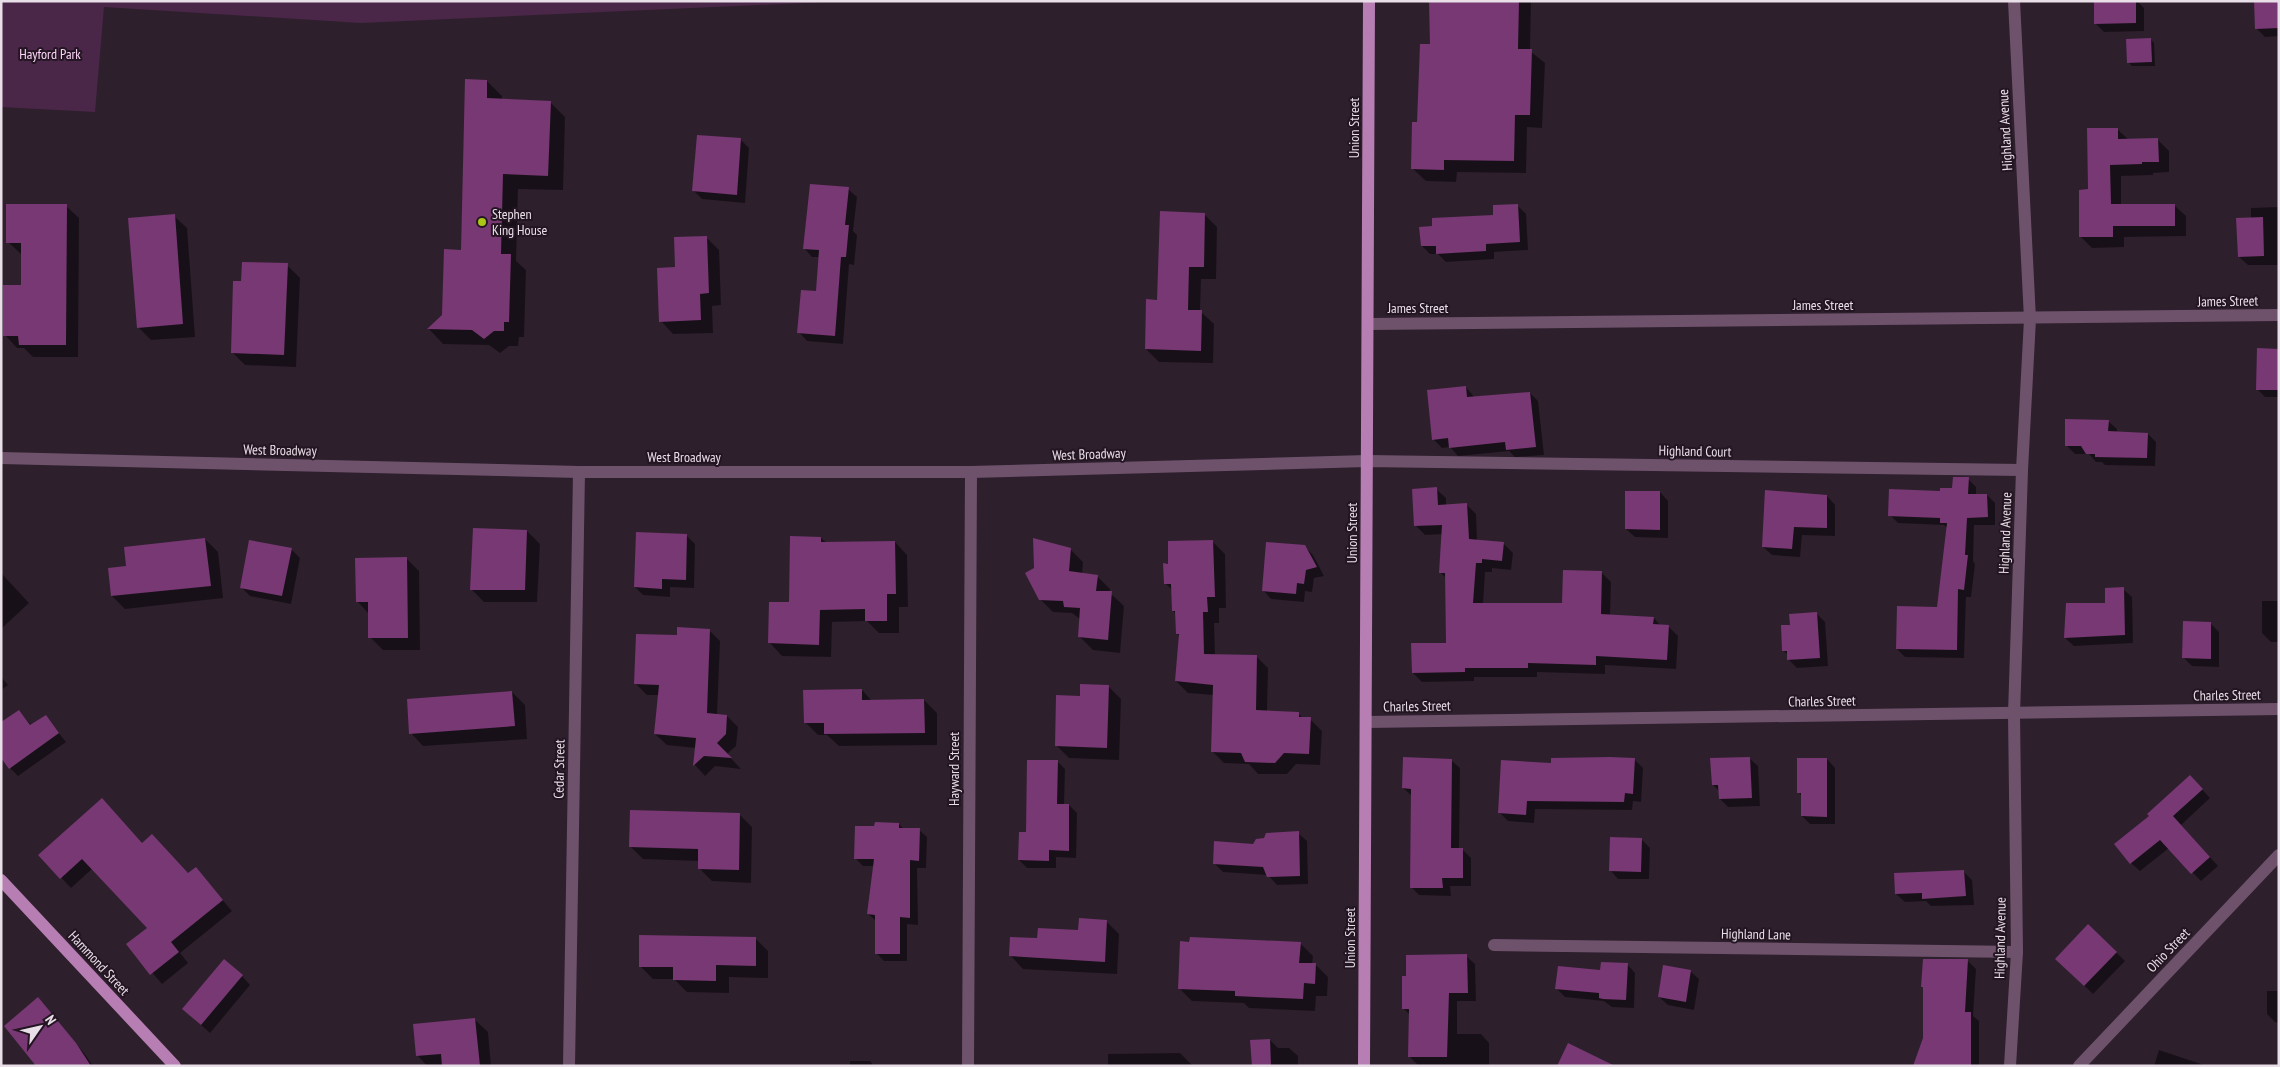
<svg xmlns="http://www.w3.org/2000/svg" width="2280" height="1067" viewBox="0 0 2280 1067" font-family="'PT Sans Narrow',sans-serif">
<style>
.green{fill:#4a2748}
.shadow{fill:#0007}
.building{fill:#773873}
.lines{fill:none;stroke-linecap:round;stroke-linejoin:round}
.minor{stroke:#6e526c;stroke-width:12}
.major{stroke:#b77eb3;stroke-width:12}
.poi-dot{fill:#abc615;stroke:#241523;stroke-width:2}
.labels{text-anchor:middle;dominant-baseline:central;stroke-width:4;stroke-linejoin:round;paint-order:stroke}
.park-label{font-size:14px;fill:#fbd6f7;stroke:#241523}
.street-label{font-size:14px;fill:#e9dfe8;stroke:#241523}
.poi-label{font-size:14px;fill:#e9dfe8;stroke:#241523;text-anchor:start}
</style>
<rect width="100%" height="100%" fill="#2e1f2d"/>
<polygon class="green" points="1,1 849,1 361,23 104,7 95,112 1,107"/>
<g class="shadow">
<polygon points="1430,1 1531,1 1530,51 1545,63 1542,128 1527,127 1526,173 1457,172 1456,182 1426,181 1413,169 1431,46"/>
<polygon points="2095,1 2137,1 2144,8 2144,31 2104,32 2095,23"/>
<polygon points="2279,1 2279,36 2265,37 2257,29"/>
<polygon points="2150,39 2154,43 2155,66 2132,66 2128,62"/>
<polygon points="487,81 502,96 502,100 550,102 565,117 563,190 518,189 516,261 526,270 524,337 519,337 518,346 509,346 500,353 489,345 443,344 429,329 444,316 463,251"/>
<polygon points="2117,129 2129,140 2157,139 2169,151 2169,172 2153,173 2153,175 2121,176 2121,206 2174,205 2186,216 2186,236 2124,237 2124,247 2092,248 2080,236 2090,191"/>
<polygon points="741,140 749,148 745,203 702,199 694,191"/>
<polygon points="848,189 857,197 853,231 857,235 854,265 849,264 843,344 807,341 799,332 817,292 820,257 812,257 804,248"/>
<polygon points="1517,205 1526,214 1528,250 1494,252 1494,259 1446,262 1438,254 1430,254 1422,246 1494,216"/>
<polygon points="66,206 79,218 78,357 33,357 24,348 17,348 5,335 22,287 22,255 8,242"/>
<polygon points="2279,207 2279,265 2248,265 2239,257 2251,218 2251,208"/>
<polygon points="1204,214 1217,227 1216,279 1201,279 1200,311 1214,324 1213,363 1159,362 1146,349 1158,301"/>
<polygon points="174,216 187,228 195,337 151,340 138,327"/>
<polygon points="706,237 719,250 721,305 712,306 713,333 673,334 661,321 676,269"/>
<polygon points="287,265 300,278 296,367 245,365 232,352 242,283"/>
<polygon points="2279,350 2279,397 2265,397 2257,389"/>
<polygon points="1466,387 1475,398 1530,393 1538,401 1544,455 1515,457 1509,451 1458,456 1450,447 1442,448 1433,439"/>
<polygon points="2108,421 2117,429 2117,433 2148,434 2156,442 2155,466 2105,465 2102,462 2096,462 2089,454 2075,454 2066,445"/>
<polygon points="1968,479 1976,487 1976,495 1987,495 1995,503 1995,525 1974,525 1973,561 1975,564 1971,597 1966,597 1964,658 1905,657 1897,649 1938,608 1948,529 1944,525 1898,523 1890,515 1953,489"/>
<polygon points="1436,489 1446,498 1446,505 1466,504 1476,514 1477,541 1503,543 1513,553 1511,570 1492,568 1492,572 1485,572 1483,604 1563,604 1602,573 1611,582 1610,616 1654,618 1661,626 1668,626 1678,636 1676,669 1605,665 1605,674 1537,672 1537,677 1474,677 1474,681 1422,682 1413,673 1448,644 1446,578 1441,573 1443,534 1425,535 1416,526"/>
<polygon points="1660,492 1668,501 1668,538 1635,537 1626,529"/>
<polygon points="1827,496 1835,505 1835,536 1802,535 1800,557 1772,555 1763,547"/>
<polygon points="527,531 540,544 537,602 484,602 471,589"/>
<polygon points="687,536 695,544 694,588 670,587 670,597 643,595 635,587"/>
<polygon points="821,538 827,543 895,542 907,555 908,607 899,607 899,633 879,633 867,621 832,622 831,657 782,656 770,643"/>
<polygon points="205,539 218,552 223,598 125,609 112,596 109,569 128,567"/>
<polygon points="1213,542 1225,554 1226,608 1219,608 1219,623 1214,623 1215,655 1256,656 1268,668 1267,712 1298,713 1303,718 1310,719 1322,731 1320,765 1296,764 1287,774 1258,774 1249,764 1224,763 1212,751 1214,695 1188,693 1176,681 1180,637 1177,634 1177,615 1173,611 1172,590 1165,583 1169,565"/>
<polygon points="1304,546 1313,555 1324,576 1314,578 1312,592 1305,591 1304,602 1271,599 1263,590"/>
<polygon points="291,549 300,558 291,604 250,596 241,587"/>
<polygon points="1070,549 1083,562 1082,574 1097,576 1110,589 1110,593 1124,606 1120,653 1093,650 1080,637 1081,620 1072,613 1053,612 1040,599"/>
<polygon points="406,558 419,571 420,650 383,650 370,637 369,614 357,601"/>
<polygon points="1,573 29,603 1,629"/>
<polygon points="2123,589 2132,597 2133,643 2074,646 2065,638"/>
<polygon points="2262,601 2279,601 2279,642 2271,642 2262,633"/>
<polygon points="1817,614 1825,622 1828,666 1797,668 1788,659 1788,655 1783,650 1791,626"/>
<polygon points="2211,624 2219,632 2219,667 2192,666 2184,658"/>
<polygon points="709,630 720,641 717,715 727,716 738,727 736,746 727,754 741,769 715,766 705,776 695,765 696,748 667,745 655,734 659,695 647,695 636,684 678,637"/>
<polygon points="1,677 8,685 1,690"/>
<polygon points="1108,686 1121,699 1119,760 1069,758 1056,745 1081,697"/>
<polygon points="862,690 872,701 924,700 937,713 937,745 839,746 827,735 818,735 805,722"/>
<polygon points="512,692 525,705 527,739 423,746 411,733"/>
<polygon points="19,711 32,726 45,716 66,742 18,776 10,768"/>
<polygon points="1749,758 1758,766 1760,806 1728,807 1720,799 1719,791 1713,785"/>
<polygon points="1634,759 1643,768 1641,802 1633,801 1632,810 1535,809 1534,823 1508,821 1500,813 1552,764"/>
<polygon points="1827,759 1835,768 1835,824 1810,824 1802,816 1802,796 1798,792"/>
<polygon points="1451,760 1460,768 1459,849 1462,849 1471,858 1471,886 1450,886 1451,896 1419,895 1411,887 1412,796 1403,788"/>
<polygon points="1057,761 1065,769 1064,805 1069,805 1077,813 1076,858 1056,857 1056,868 1027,868 1019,860 1027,833"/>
<polygon points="2198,785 2210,798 2181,825 2218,866 2201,881 2169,848 2140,871 2131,863"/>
<polygon points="740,815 752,827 751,883 712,881 699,868 699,861 643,859 630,846"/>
<polygon points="899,824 904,829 919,830 927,837 926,868 917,868 918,925 907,924 907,961 884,961 876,953 876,921 868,914 874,866 863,866 855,858"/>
<polygon points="1298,833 1307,841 1308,884 1277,885 1268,875 1223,872 1215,864 1254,845"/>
<polygon points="1641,839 1650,848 1649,879 1618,879 1610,870"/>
<polygon points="143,845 189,874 196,869 232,911 180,953 188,963 162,984 128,945 149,928 93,868 71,888 40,855"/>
<polygon points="1964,872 1972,880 1974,905 1931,906 1926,901 1905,902 1896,894"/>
<polygon points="1106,921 1119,934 1117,974 1023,969 1011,956 1038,940 1079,932"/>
<polygon points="2088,925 2125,961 2093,994 2065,967"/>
<polygon points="755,938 768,951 768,978 729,977 729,993 687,992 674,979 653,979 640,966"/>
<polygon points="1300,943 1313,956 1312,964 1315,964 1328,977 1327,996 1316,996 1315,1011 1249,1008 1244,1003 1192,1001 1179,988"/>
<polygon points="1466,956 1475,964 1476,1001 1457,1001 1457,1034 1481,1034 1489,1043 1489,1066 1418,1065 1409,1056 1410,1015 1403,1008"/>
<polygon points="1968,961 1976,969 1973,1016 1979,1021 1979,1066 1915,1066 1924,1038"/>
<polygon points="1627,964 1635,973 1634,1008 1612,1007 1604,1001 1565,997 1557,989"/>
<polygon points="1690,971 1699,979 1694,1010 1668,1005 1659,997"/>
<polygon points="242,976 250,985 210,1033 192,1017"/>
<polygon points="2267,991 2279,991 2279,1023 2275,1022 2267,1014"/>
<polygon points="38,999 84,1053 93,1066 38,1066"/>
<polygon points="475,1020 488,1032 491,1066 427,1066 418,1056 415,1025"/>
<polygon points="1270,1040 1278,1048 1289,1048 1298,1056 1298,1066 1254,1066"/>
<polygon points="2159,1050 2207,1066 2154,1066"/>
<polygon points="1180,1053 1193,1066 1108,1066 1108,1054"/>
<polygon points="850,1061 870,1061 874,1066 850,1066"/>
</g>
<g class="building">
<polygon points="1429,1 1519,1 1518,49 1532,49 1530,115 1515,115 1514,161 1444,160 1444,170 1411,169 1412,122 1417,122 1420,44 1430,44"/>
<polygon points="2094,1 2136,1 2136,23 2094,24"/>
<polygon points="2254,1 2279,1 2279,28 2255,29"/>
<polygon points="2151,38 2152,62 2127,63 2126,39"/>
<polygon points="465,79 487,80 487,98 551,101 548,176 503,174 501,254 511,254 509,322 504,322 504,331 494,331 484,339 472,330 427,329 442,315 444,249 461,250"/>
<polygon points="2087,128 2118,128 2118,139 2158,138 2159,162 2142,162 2142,164 2110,165 2111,204 2175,204 2175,226 2113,226 2113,237 2079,237 2079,190 2088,189"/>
<polygon points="697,135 741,138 737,195 692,191"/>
<polygon points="810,184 849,187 845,225 849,225 846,257 841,257 835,336 797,333 801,290 816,291 819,250 803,249"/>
<polygon points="6,204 67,204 66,345 19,345 18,336 3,336 3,285 21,285 21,243 6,243"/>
<polygon points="1518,204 1520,242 1486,244 1486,251 1436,254 1436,246 1421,246 1419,227 1432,226 1432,218 1493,215 1493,205"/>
<polygon points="1160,211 1205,213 1204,267 1189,267 1188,310 1202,310 1201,351 1145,349 1146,299 1157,300"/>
<polygon points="175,214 183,324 137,328 128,218"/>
<polygon points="2263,217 2264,256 2238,257 2236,218"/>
<polygon points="707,236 709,293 700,294 701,320 659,322 657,268 675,267 674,237"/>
<polygon points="242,262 288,263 284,355 231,353 233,281 241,281"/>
<polygon points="2257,348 2279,349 2279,390 2256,390"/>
<polygon points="1466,386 1467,397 1530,392 1536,447 1506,450 1505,442 1449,448 1448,438 1432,440 1427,390"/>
<polygon points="2065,419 2109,420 2108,431 2148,433 2147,458 2095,457 2095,454 2086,454 2081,446 2065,446"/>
<polygon points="1953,477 1969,477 1968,494 1987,494 1988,517 1967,518 1965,555 1968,555 1964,590 1958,589 1957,650 1896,649 1897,606 1937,607 1947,523 1940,523 1940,518 1888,516 1889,489 1940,491 1940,488 1952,488"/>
<polygon points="1437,487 1438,505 1467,503 1469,539 1504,542 1502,561 1482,559 1482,563 1476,563 1473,603 1562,603 1563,570 1602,571 1601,614 1654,617 1653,624 1669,625 1667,660 1596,656 1596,665 1528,663 1528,668 1465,668 1465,672 1412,673 1411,643 1446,643 1445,573 1439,573 1442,525 1414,526 1412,489"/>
<polygon points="1765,490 1827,495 1827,528 1794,527 1792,549 1762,547"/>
<polygon points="1625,491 1660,491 1660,530 1625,529"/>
<polygon points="473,528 527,530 525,590 470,590"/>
<polygon points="636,532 687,534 686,580 662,579 662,589 634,587"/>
<polygon points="790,536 821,537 821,542 895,541 896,594 887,594 887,621 865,621 865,609 820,610 819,645 768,643 769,602 789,602"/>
<polygon points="205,538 211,586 111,596 108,568 126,566 124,547"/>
<polygon points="1033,538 1071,548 1069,571 1098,575 1096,591 1112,591 1108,640 1078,637 1080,608 1064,607 1063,601 1039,600 1025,573 1034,568"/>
<polygon points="249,540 292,548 282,596 240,588"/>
<polygon points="1213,540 1215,597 1207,597 1208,612 1203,612 1204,654 1257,655 1256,710 1299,712 1299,717 1311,717 1309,754 1284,753 1275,763 1245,762 1241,753 1211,752 1213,685 1175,681 1179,634 1176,634 1175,611 1172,611 1171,584 1164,584 1163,563 1168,564 1168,541"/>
<polygon points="1266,542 1305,545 1317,567 1306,570 1304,584 1297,583 1296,594 1262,591"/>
<polygon points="407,557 408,638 368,638 368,602 356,602 355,558"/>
<polygon points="2124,587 2125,635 2064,638 2066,603 2105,603 2105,588"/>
<polygon points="1817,612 1820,658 1787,660 1787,651 1782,651 1781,625 1790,625 1789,614"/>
<polygon points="2183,621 2211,622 2211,659 2182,658"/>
<polygon points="677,627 710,629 707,713 727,715 726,734 717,743 732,758 704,756 693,766 696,738 654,734 659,685 634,684 636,634 677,635"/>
<polygon points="1080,684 1109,685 1107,748 1055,746 1056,695 1080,696"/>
<polygon points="862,689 862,700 924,699 925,733 824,734 824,723 804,723 803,690"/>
<polygon points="512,691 515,726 409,734 407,699"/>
<polygon points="19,710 30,725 46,715 59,733 9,769 1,758 1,722"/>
<polygon points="1403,757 1452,759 1451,848 1463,848 1463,878 1442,878 1443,888 1410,888 1411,789 1402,788"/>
<polygon points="1610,757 1635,758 1633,794 1625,793 1624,802 1527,801 1526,815 1498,813 1501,760 1551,763 1551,758"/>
<polygon points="1750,757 1752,798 1719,799 1718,785 1712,785 1710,758"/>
<polygon points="1797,758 1827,758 1827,817 1801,816 1801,793 1797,793"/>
<polygon points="1027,760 1058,760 1057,804 1069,804 1069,851 1049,850 1049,861 1018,860 1019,832 1026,832"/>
<polygon points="2190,775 2203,789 2173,816 2210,857 2191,874 2160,840 2130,864 2114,844 2149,816 2147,814"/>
<polygon points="102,798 142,843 152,834 188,873 196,867 223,900 171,942 179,952 150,975 126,944 147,928 82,859 60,879 38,855"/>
<polygon points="630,810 740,813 739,870 698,869 698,849 629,847"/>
<polygon points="875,822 899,823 899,828 920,828 919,861 910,860 910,918 900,917 900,954 875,954 875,915 867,914 874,859 854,859 855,826 874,826"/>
<polygon points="1299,831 1300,876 1267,877 1263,867 1213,864 1214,841 1253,844 1256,839 1264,838 1266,833"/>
<polygon points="1610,837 1642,838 1641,872 1609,871"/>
<polygon points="1964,870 1966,896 1922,899 1922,893 1895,894 1894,873"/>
<polygon points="1079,918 1107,920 1105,962 1009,956 1010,937 1037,938 1038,928 1078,930"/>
<polygon points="2088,924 2117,952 2084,986 2055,959"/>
<polygon points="639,935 756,937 756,966 716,965 716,981 673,980 673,967 639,967"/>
<polygon points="1190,937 1301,942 1299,963 1316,963 1315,984 1304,983 1303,999 1235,996 1235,991 1178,989 1180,941 1189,942"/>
<polygon points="1467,954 1468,993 1449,993 1447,1057 1408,1057 1409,1009 1402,1009 1402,976 1406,976 1406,955"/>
<polygon points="224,959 243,975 201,1025 182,1009"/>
<polygon points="1923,959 1968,959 1965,1012 1971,1012 1971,1066 1913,1066 1923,1038 1923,987 1921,987"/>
<polygon points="1601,962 1628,963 1626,1000 1603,999 1599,998 1599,993 1555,989 1558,966 1600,970"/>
<polygon points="1663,965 1691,970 1686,1002 1658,997"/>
<polygon points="38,997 76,1043 91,1066 36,1066 4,1026"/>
<polygon points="475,1018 480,1066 442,1066 441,1054 416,1056 413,1024"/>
<polygon points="1270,1039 1271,1066 1252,1066 1250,1040"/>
<polygon points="1568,1043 1615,1066 1557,1066"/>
</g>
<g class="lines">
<g class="minor">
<polyline points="1368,324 2279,315"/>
<polyline points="1,458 579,472 971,472 1367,461 2022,470"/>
<polyline points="1366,722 2279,709"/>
<polyline points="1494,945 2017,952"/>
<polyline points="569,1066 579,472"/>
<polyline points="968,1066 971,472"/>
<polyline points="2010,1066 2017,952 2014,714 2022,470 2030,319 2014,1"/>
<polyline points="2079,1066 2279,855"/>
</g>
<g class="major">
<polyline points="1,880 175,1066"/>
<polyline points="1364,1066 1369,1"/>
</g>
</g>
<circle class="poi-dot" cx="482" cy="222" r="5"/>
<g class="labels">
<g class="park-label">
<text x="50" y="54">Hayford Park</text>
</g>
<g class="street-label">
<text transform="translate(1354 128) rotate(-90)">Union Street</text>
<text transform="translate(2005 130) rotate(-93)">Highland Avenue</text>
<text transform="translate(2228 301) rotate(-1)">James Street</text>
<text x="1823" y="305">James Street</text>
<text x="1418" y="308">James Street</text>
<text transform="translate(280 450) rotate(1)">West Broadway</text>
<text transform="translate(1695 451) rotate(1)">Highland Court</text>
<text transform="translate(1089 454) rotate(-2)">West Broadway</text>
<text x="684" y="457">West Broadway</text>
<text transform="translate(1352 533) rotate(-90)">Union Street</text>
<text transform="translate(2005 533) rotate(-88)">Highland Avenue</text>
<text transform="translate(2227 695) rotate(-1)">Charles Street</text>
<text transform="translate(1822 701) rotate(-1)">Charles Street</text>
<text transform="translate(1417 706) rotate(-1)">Charles Street</text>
<text transform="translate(559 769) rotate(-89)">Cedar Street</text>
<text transform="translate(954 769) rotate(-90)">Hayward Street</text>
<text transform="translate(1756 934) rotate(1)">Highland Lane</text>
<text transform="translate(1350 938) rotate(-90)">Union Street</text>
<text transform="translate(2000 938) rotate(-89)">Highland Avenue</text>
<text transform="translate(2168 950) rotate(-46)">Ohio Street</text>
<text transform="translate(99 963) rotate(47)">Hammond Street</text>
</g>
<g class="poi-label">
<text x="492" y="214">Stephen<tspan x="492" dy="16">King House</tspan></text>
</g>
</g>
<rect width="2280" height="1067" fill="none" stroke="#e9dfe8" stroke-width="5"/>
<g transform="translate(40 1027) rotate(56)" stroke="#241523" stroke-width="4" paint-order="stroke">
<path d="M0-4L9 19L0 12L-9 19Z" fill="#e9dfe8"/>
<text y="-8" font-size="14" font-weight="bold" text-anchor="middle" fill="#e9dfe8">N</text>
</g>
</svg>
